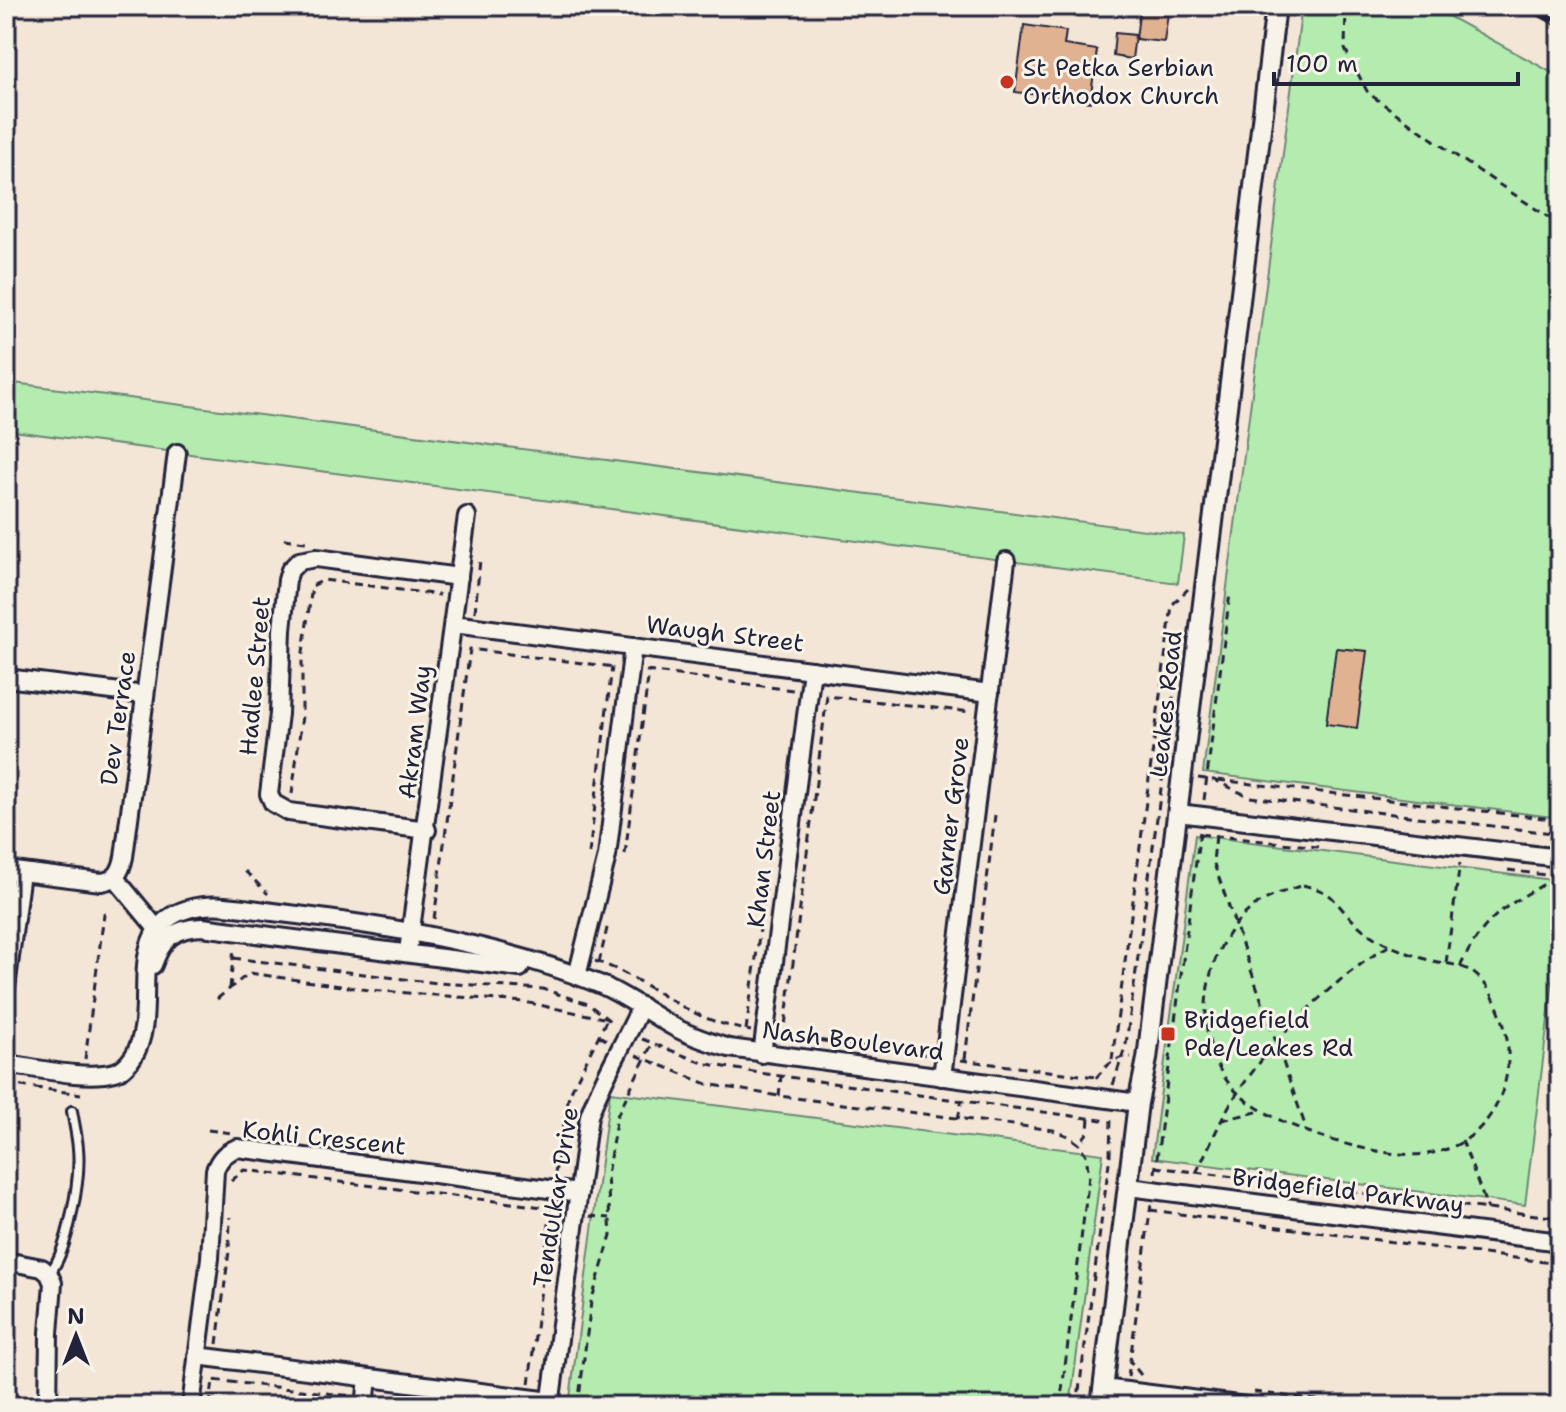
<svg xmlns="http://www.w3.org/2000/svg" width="1566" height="1412" viewBox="0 0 1566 1412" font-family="'Shantell Sans',sans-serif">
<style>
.green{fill:#b4ecaf;stroke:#6b8775;stroke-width:2}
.building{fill:#e1b292;stroke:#22223b;stroke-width:2}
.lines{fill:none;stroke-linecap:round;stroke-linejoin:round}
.service-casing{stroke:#22223b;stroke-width:14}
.minor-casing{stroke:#22223b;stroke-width:22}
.tertiary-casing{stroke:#22223b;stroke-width:24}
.path{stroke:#22223b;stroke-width:3;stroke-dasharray:8 6;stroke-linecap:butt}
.service{stroke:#f7f3e8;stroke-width:8}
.minor{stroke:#f7f3e8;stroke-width:16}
.tertiary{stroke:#f7f3e8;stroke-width:18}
.rail-casing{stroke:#22223b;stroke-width:8}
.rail{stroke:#f7f3e8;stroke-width:5;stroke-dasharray:15;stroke-linecap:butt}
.poi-dot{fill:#c8321e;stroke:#f7f3e8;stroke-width:3}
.labels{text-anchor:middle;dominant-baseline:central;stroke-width:6;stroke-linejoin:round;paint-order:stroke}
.poi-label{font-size:24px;fill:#22223b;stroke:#f7f3e8;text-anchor:start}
.street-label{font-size:24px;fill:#22223b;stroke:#f7f3e8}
</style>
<rect width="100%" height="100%" fill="#f3e6d7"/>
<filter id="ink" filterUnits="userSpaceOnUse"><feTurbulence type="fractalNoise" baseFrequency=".0125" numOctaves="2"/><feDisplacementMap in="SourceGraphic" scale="16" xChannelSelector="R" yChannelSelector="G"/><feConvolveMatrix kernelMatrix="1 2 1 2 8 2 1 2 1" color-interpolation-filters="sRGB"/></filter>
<g filter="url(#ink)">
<g class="green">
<polygon points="1302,6 1430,6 1560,77 1560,818 1203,773"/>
<polygon points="6,382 1184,535 1178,583 6,430"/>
<polygon points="1195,835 1560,881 1560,923 1525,1205 1152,1158"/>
<polygon points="610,1092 1103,1154 1070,1406 569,1406"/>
</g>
<g class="building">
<polygon points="1140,6 1169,6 1164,42 1136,39"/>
<polygon points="1024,25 1066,31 1064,45 1097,50 1090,102 1015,92"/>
<polygon points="1115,33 1135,35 1132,59 1113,56"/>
<polygon points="1336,648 1367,651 1357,728 1326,724"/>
</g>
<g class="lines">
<g class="service-casing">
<path id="service" d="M 49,1274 C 68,1252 81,1178 78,1148 C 77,1136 74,1123 72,1111"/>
</g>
<g class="minor-casing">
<g id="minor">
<polyline points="453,624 990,693"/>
<polyline points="6,678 145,695"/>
<polyline points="1178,813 1560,858"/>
<polyline points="427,830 289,812 273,803 269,794 279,714 282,630 287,580 290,570 299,561 316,558 459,577"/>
<path d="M 6,870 L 101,882 C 116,880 121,872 124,857 L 177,453"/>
<polyline points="115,878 162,935"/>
<polyline points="409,944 467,516"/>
<path d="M 153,965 C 162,939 174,928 202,927 L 520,968"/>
<polyline points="577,976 607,856 633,647"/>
<polyline points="6,988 21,872"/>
<polyline points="762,1054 812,670"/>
<path d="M 6,1064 C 37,1068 85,1080 115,1072 C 123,1070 128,1064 133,1057 C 163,1010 118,930 188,909 C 215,901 246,909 273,912 C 382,925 497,943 599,984 C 623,994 645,1010 667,1023 C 687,1035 708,1042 729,1048 L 1138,1103"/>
<polyline points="942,1077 1006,561"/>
<polyline points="1129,1187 1560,1242"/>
<polyline points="6,1261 42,1268 49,1274 53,1283 49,1333 48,1406"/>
<polyline points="197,1356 551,1401"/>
<polyline points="1103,1388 1246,1406"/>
<path d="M 191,1406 L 210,1258 L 215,1170 C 220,1158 225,1153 237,1148 L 579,1193"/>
<polyline points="365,1406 368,1378"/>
<path d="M 550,1406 L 589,1116 C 602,1078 625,1043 641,1006"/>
</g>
</g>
<g class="tertiary-casing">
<path id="tertiary" d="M 1101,1406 L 1138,1103 L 1147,1059 C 1192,708 1232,357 1276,6"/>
</g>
<g class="path">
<polyline points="1346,6 1345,49 1368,93 1452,153 1560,225"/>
<polyline points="284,539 306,542"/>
<polyline points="475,612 480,560"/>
<polyline points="646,671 793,690"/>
<polyline points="1163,772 1150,771 1172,605 1188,589"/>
<polyline points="1163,774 1177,668"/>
<polyline points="1198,778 1214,780 1250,797 1560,834"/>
<polyline points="1218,780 1560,820"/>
<polyline points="292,794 302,716 302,660 312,586 324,580 440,595"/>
<polyline points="1204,800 1230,593"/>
<polyline points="1200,834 1318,847"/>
<polyline points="1216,836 1213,861 1306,1128"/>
<polyline points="589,854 612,667"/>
<polyline points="625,854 649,671"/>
<polyline points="1508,870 1560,877"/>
<polyline points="245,871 268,894"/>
<path d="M 1303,885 C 1310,887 1319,889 1326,893 C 1334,897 1340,908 1347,914 C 1354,922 1365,932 1375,938 C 1389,946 1409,954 1425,959 C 1441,964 1463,963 1476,975 C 1488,984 1496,1002 1501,1016 C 1523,1075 1493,1145 1427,1154 C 1378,1160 1277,1128 1240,1095 C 1190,1051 1198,959 1244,915 C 1260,899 1282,892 1303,885 Z"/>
<polyline points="434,919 470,649 614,667"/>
<polyline points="233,958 437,983 543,989 588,1004 614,1024"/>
<path d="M 595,961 C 630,972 658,995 691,1011 C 710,1021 730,1027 751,1031"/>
<polyline points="599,963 608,924"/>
<polyline points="1446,963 1460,863"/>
<path d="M 1460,967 C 1486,913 1507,906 1556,877"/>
<polyline points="230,988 234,948"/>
<polyline points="217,999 249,973 369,990 524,1002 603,1018"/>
<polyline points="746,1030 766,885"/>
<polyline points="778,1035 929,1055"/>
<polyline points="599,1036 608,1041"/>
<polyline points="787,1037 785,1026 827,696 971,712"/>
<polyline points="642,1039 703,1063 759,1073 1109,1121"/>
<polyline points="636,1055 707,1084 779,1096 1053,1130 1068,1136 1079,1144 1088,1132 1089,1117"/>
<polyline points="85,1059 105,907"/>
<polyline points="965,1059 995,815"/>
<polyline points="961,1060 1096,1077"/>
<polyline points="1112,1060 1150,771"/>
<path d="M 1096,1078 C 1104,1068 1116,1055 1131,1057"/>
<polyline points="6,1084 81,1094"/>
<polyline points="1113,1085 1126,1044 1163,774 1167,774"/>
<polyline points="779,1096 781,1076"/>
<polyline points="958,1119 962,1099"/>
<polyline points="1222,1120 1261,1111"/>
<polyline points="208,1130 232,1133"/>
<polyline points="1462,1140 1488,1210"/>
<polyline points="1155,1167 1560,1218"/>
<polyline points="555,1173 569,1095 607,1019"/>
<polyline points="1155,1173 1200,831"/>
<path d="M 1196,1173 C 1207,1151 1217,1128 1229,1106 C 1267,1045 1328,982 1390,945"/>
<polyline points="231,1181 244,1170 551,1208"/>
<polyline points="1150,1210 1560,1264"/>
<polyline points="590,1216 610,1218"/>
<polyline points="217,1344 229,1251 230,1217"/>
<polyline points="1141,1375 1130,1361 1151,1204"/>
<polyline points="1128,1377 1130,1361"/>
<polyline points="529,1384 551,1209"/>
<polyline points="1254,1392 1362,1406"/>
<polyline points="383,1400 439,1406"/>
<polyline points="210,1406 213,1380 352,1396"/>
<polyline points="578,1406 591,1302 611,1236 607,1175 617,1116 652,1044"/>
<polyline points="1060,1406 1089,1176 1086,1155 1079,1144"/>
<polyline points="1077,1406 1110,1155 1111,1117"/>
</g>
<use href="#service" class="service"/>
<use href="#minor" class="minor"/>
<use href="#tertiary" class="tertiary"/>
<g class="rail-casing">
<polyline id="rail" points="1527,6 1560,24"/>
</g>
<use href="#rail" class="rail"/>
</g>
</g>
<g class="poi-dot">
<circle cx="1007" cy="82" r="8"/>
<rect x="1160" y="1026" width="16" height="16" rx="4"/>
</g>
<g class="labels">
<g class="poi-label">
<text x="1023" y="68">St Petka Serbian<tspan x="1023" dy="28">Orthodox Church</tspan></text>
<text x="1184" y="1020">Bridgefield<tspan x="1184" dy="28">Pde/Leakes Rd</tspan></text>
</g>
<g class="street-label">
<text transform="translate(725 634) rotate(7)">Waugh Street</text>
<text transform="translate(255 676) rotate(-85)">Hadlee Street</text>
<text transform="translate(1166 704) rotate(-84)">Leakes Road</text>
<text transform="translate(118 718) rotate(-82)">Dev Terrace</text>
<text transform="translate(415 732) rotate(-83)">Akram Way</text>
<text transform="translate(951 816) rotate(-83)">Garner Grove</text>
<text transform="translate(764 859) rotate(-83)">Khan Street</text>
<text transform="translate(853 1041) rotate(7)">Nash Boulevard</text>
<text transform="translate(324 1138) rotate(6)">Kohli Crescent</text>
<text transform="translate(1348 1191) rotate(7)">Bridgefield Parkway</text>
<text transform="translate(556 1197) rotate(-81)">Tendulkar Drive</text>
</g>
</g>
<rect width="1566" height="1412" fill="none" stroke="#f7f3e8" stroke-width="32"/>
<rect x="16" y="16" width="1534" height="1380" fill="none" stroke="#22223b" stroke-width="3" filter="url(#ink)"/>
<g transform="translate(76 1336)" stroke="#f7f3e8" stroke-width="6" paint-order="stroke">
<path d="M0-6L14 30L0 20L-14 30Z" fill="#22223b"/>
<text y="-12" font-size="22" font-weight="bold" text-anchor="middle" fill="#22223b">N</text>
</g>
<path d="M1274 72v12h244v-12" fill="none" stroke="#22223b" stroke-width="4"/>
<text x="1286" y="72" font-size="24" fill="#22223b" stroke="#f7f3e8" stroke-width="6" paint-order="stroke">100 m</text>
</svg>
